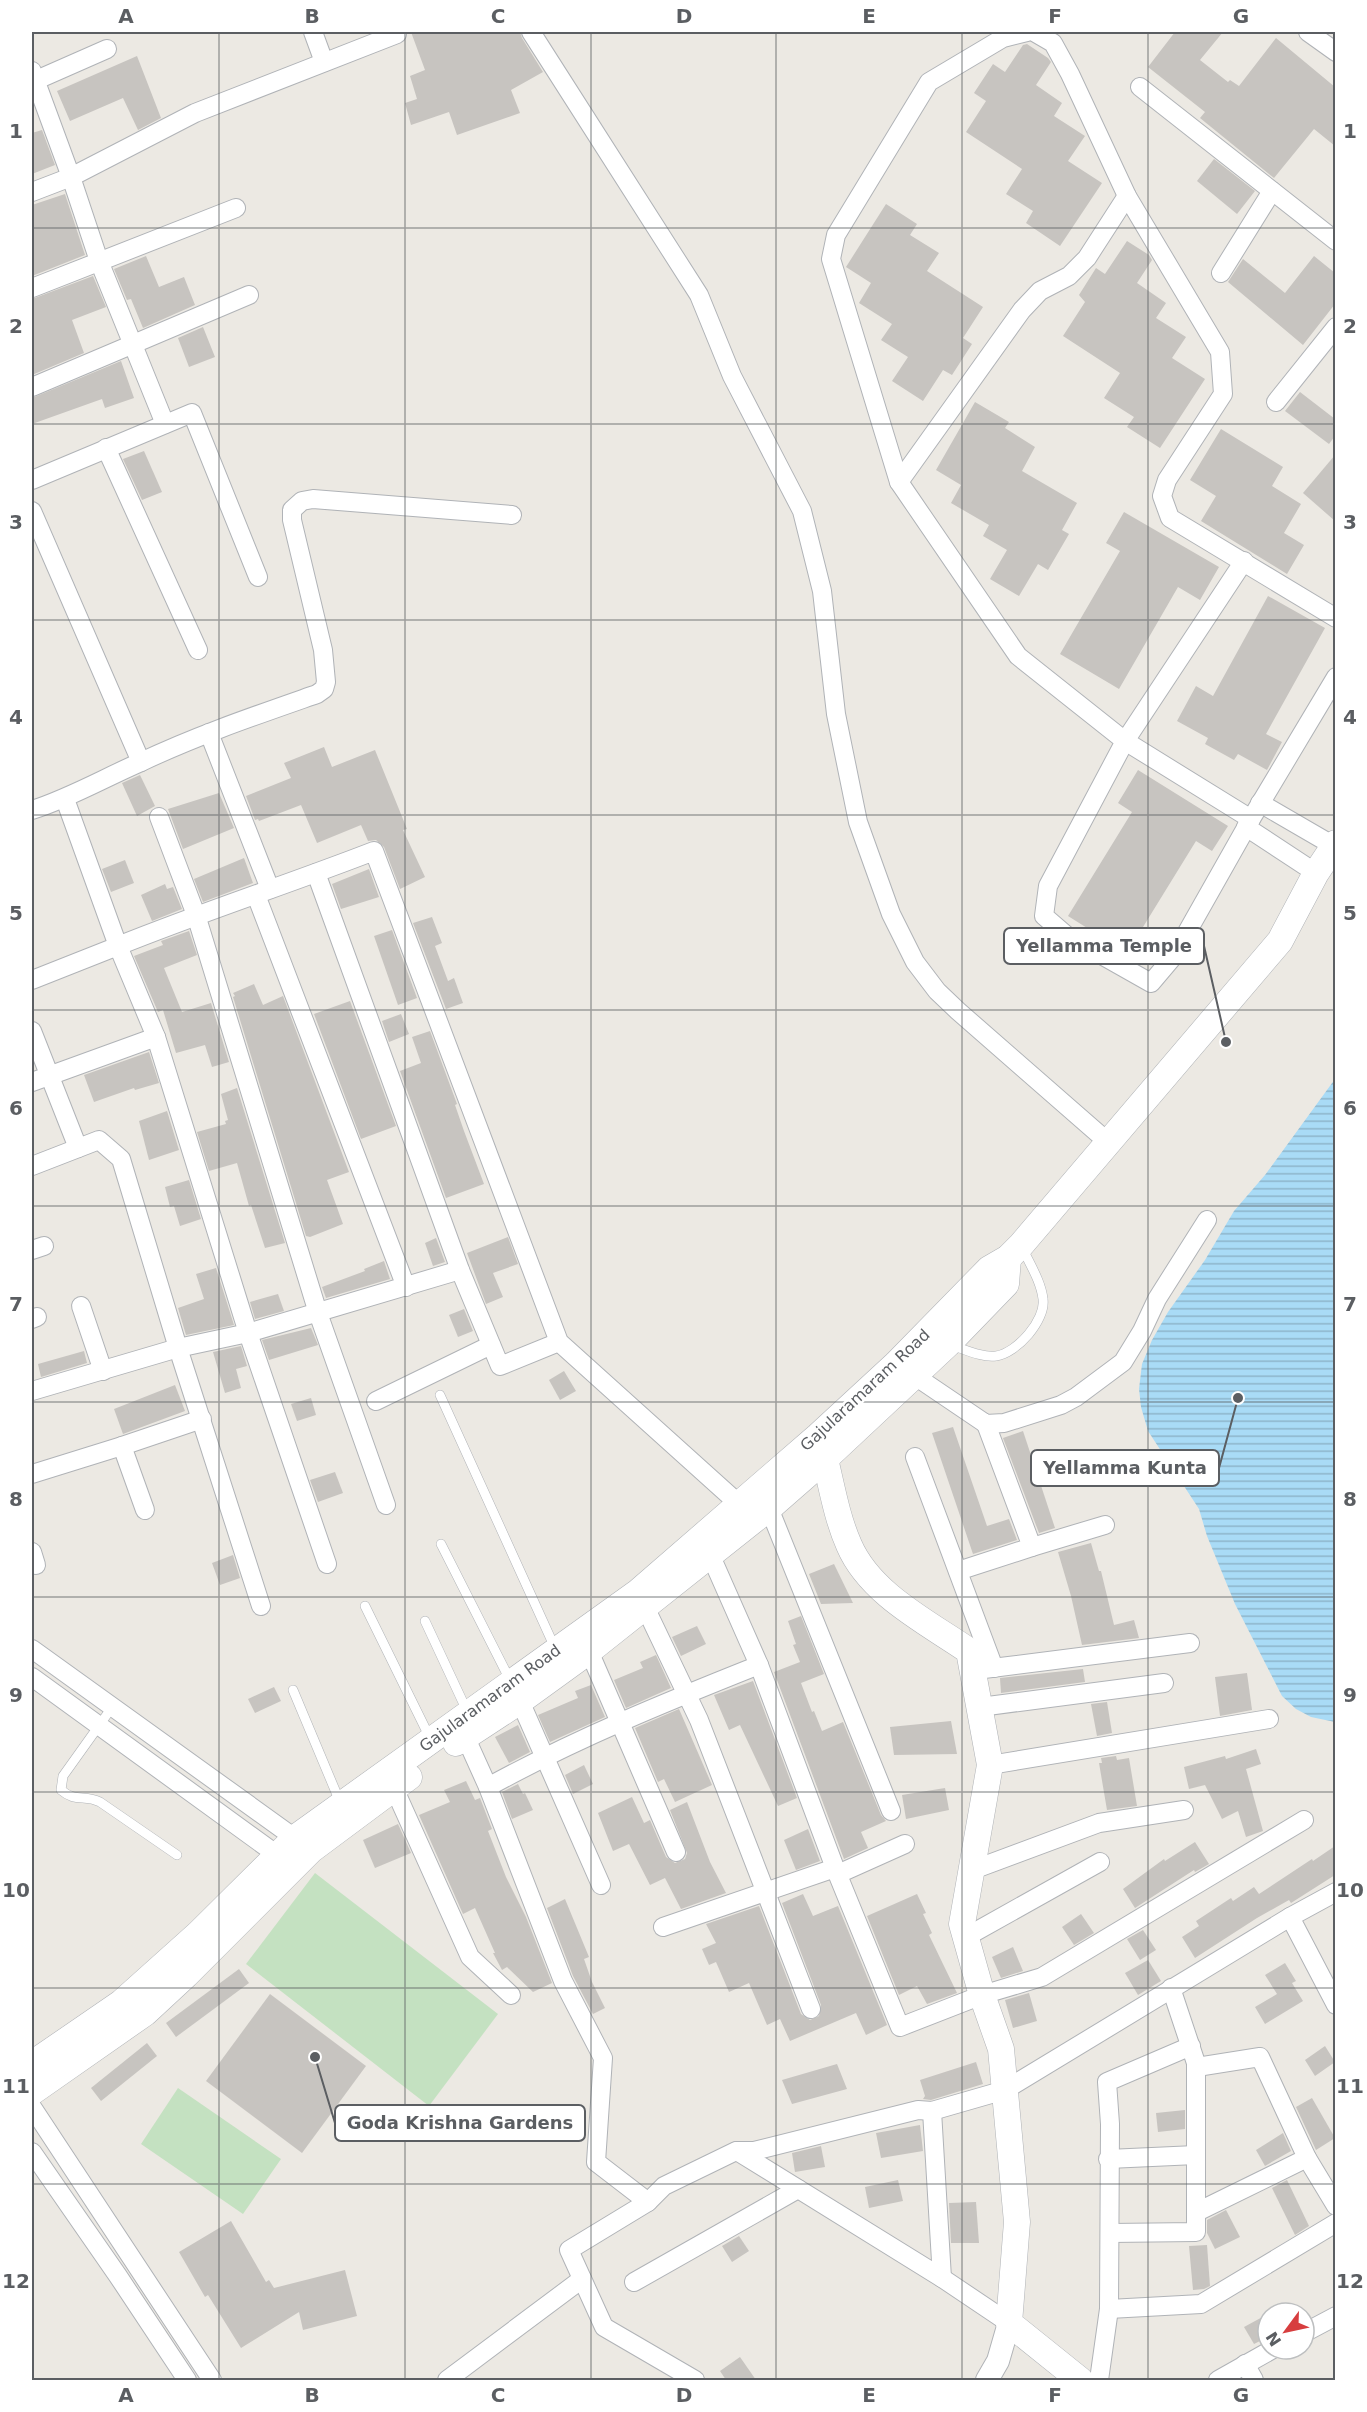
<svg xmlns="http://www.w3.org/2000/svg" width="1367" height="2412" viewBox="0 0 1367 2412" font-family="'DejaVu Sans',sans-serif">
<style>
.green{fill:#c4e1c1}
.water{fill:url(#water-rules)}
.building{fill:#c7c4c0}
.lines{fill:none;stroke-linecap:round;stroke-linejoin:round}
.service-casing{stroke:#b0b3b7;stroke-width:10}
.minor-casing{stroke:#b0b3b7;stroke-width:20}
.tertiary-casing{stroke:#b0b3b7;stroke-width:24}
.secondary-casing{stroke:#afb2b6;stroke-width:27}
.service{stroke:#fff;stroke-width:9}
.minor{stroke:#fff;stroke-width:18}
.tertiary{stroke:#fff;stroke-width:22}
.secondary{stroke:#fff;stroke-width:26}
.grid{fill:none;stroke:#5b5e62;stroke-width:1.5;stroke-opacity:0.55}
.labels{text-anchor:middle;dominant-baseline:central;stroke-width:5;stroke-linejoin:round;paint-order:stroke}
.street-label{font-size:16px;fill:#5b5e62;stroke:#fff}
.leader{fill:none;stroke:#5b5e62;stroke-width:2}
.callout-dot{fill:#5b5e62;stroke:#fff;stroke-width:2}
.callout{fill:#fff;stroke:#5b5e62;stroke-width:2}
.callout-label{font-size:18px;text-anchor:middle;font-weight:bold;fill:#5b5e62}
.neatline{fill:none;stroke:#5b5e62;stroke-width:2}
.grid-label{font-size:20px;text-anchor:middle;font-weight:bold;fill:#5b5e62}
</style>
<defs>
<pattern id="water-rules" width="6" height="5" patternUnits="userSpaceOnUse" patternTransform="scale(1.5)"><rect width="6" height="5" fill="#a9dbf6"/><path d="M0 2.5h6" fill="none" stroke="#8db5cb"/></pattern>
</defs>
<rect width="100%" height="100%" fill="#ece9e3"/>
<g class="green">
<polygon points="315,1873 498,2014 429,2106 246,1964"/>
<polygon points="178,2088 281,2159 243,2214 141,2144"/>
</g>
<polygon class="water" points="1335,1079 1335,1722 1311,1717 1296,1709 1282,1696 1235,1604 1207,1536 1199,1509 1148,1431 1141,1407 1139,1389 1142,1364 1152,1340 1168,1312 1205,1260 1234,1211 1265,1175"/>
<g class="building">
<polygon points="411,32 520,32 522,38 543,72 511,90 520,113 457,135 449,112 411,125 405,103 417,99 410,76 425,70"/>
<polygon points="1175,32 1223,32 1200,60 1228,82 1230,80 1239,86 1276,38 1335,87 1335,146 1314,129 1274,178 1200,118 1205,112 1148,67"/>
<polygon points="1027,44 1048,58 1051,62 1036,85 1062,103 1054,116 1085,136 1068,161 1102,183 1060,246 1026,223 1033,211 1006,194 1022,169 966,132 986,101 974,93 993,64 1005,72 1023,45"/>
<polygon points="137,56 161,118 138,130 123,98 70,121 57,91"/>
<polygon points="42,130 55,165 32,174 32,133"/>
<polygon points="1214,159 1255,191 1237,214 1197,181"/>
<polygon points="65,194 85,255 32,276 32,205"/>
<polygon points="886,204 917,224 910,235 939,253 927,271 983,307 963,338 972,344 952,375 943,370 923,401 892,381 908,357 881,340 892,324 859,303 871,283 846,267"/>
<polygon points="1127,241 1149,255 1152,260 1137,283 1166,303 1156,318 1186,337 1172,358 1205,379 1160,448 1127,427 1134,417 1104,398 1120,373 1063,336 1085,302 1079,295 1096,268 1105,274"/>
<polygon points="146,256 159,287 184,277 195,305 143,328 131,299 127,300 114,269"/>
<polygon points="1314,256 1335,273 1335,304 1303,345 1228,282 1243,259 1285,293"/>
<polygon points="93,276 106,307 72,320 84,353 32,375 32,299"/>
<polygon points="203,327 215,357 189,367 178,338"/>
<polygon points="121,361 134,398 105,408 102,399 32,424 32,398"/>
<polygon points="1300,392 1335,419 1335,436 1329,444 1285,411"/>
<polygon points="975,402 1009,422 1005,428 1035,447 1022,471 1077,503 1062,530 1069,534 1048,570 1038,564 1019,596 990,579 1007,550 983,536 989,525 951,503 961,485 936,470"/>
<polygon points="1221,429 1283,467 1272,486 1301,504 1284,533 1304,545 1287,574 1201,521 1216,496 1190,480"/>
<polygon points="144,451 162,492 142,500 123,459"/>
<polygon points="1335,455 1335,521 1303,493"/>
<polygon points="1124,512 1219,567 1200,600 1178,587 1119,689 1060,654 1120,551 1106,543"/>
<polygon points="1268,596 1325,628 1266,734 1282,742 1267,770 1238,754 1234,760 1205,744 1208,738 1177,721 1196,686 1213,696"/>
<polygon points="324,747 332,767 375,750 407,829 403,830 425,877 400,889 384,847 376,840 368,841 361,825 317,843 301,805 259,821 258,819 255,820 246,796 291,778 284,763"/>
<polygon points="1138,770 1228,826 1212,851 1196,841 1127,953 1068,916 1132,812 1118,803"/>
<polygon points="140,775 155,806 137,816 122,783"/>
<polygon points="219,793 234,828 183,849 168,809"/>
<polygon points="244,858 253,883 203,902 194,879"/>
<polygon points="125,860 134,883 111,892 102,869"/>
<polygon points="369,869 379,897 341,909 332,884"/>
<polygon points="165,884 167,889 173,887 182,909 152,921 141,895"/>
<polygon points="432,917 442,943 435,946 448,981 454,978 463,1003 446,1009 413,923"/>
<polygon points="392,930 417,998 398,1005 374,936"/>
<polygon points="189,931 197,955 164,968 182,1012 211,1003 229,1062 212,1067 205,1045 176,1053 163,1010 158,1012 134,956 163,945 161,941"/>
<polygon points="254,984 263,1005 283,996 349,1172 327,1180 343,1224 310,1237 306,1236 233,997 235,996 233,993"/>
<polygon points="350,1001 396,1126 361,1139 314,1014"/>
<polygon points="401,1014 409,1034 389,1042 382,1021"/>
<polygon points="430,1031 457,1104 455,1105 464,1131 484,1184 446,1198 400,1071 421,1063 412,1037"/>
<polygon points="149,1052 159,1083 135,1090 134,1088 94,1102 84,1075"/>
<polygon points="237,1088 285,1243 265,1248 251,1205 249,1206 237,1163 209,1171 197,1132 226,1124 225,1121 228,1120 221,1094"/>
<polygon points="167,1111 179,1150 149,1160 139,1121"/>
<polygon points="189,1180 201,1219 180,1226 174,1206 170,1207 165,1187"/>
<polygon points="508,1237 518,1264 493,1273 503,1297 486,1304 467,1253"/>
<polygon points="436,1238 445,1262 433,1266 425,1243"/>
<polygon points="384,1261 390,1279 326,1298 322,1287 365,1271 364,1269"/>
<polygon points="216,1268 234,1325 186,1335 178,1308 204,1299 196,1274"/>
<polygon points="278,1294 284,1311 255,1319 250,1302"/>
<polygon points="464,1309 473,1331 458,1337 449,1315"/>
<polygon points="311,1328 318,1345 269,1360 262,1340"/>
<polygon points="241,1346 247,1366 236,1369 241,1388 225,1393 213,1352"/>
<polygon points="84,1351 87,1363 41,1377 38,1364"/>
<polygon points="564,1371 576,1391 560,1400 549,1380"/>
<polygon points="175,1385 185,1411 123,1434 114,1409"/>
<polygon points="311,1398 316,1415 297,1421 291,1404"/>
<polygon points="953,1427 987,1526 1009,1519 1017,1540 973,1554 932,1433"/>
<polygon points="1023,1431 1055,1528 1039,1533 1003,1438"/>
<polygon points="335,1472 343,1493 318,1502 310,1480"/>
<polygon points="1091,1543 1099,1571 1101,1571 1114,1625 1134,1620 1139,1638 1082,1645 1071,1596 1058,1552"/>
<polygon points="233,1555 240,1578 220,1585 212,1563"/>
<polygon points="834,1564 853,1603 821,1604 809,1574"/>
<polygon points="801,1616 824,1674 801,1683 812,1712 814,1711 822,1731 843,1722 881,1815 886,1821 861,1832 868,1848 844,1859 774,1672 800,1662 793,1645 796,1644 788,1621"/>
<polygon points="697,1626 706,1644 681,1656 672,1637"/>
<polygon points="656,1655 671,1688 626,1708 614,1680 643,1668 640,1662"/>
<polygon points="1083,1669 1085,1682 1001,1693 1000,1678"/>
<polygon points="1247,1673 1252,1710 1220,1716 1215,1677"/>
<polygon points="753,1681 797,1798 778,1806 740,1725 729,1730 714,1695"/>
<polygon points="591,1685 605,1717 550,1742 538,1715 578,1698 575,1691"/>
<polygon points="274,1687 281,1701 255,1713 248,1699"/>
<polygon points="1107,1702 1112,1733 1097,1736 1091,1704"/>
<polygon points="679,1709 712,1785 675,1802 664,1779 658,1782 635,1728"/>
<polygon points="951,1721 957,1754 894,1755 890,1727"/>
<polygon points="518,1725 530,1752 509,1763 495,1737"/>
<polygon points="1256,1749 1261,1764 1246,1769 1263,1831 1246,1837 1238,1811 1222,1819 1205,1785 1189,1789 1184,1767 1225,1756 1226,1759"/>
<polygon points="1116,1756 1117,1760 1129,1758 1137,1806 1107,1810 1099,1763 1102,1763 1101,1758"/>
<polygon points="584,1765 593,1784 573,1794 565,1775"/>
<polygon points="466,1781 475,1800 480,1798 492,1829 488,1831 506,1877 526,1917 552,1983 533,1992 507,1967 502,1970 493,1953 495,1953 475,1908 463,1914 419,1815 450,1802 444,1790"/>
<polygon points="518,1784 523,1794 525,1793 533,1810 512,1819 502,1792"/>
<polygon points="945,1788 949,1810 906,1819 902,1795"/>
<polygon points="632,1797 644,1823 650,1820 666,1857 675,1863 685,1859 687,1853 670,1810 687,1802 710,1862 726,1893 681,1909 665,1878 650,1885 629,1844 613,1851 598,1813"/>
<polygon points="398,1824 411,1853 375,1868 363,1840"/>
<polygon points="808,1829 820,1861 796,1870 784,1840"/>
<polygon points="1195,1842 1209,1864 1195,1872 1194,1870 1135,1908 1123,1889 1164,1859 1165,1861"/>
<polygon points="1335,1846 1335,1875 1291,1903 1289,1900 1257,1918 1195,1958 1182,1937 1199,1926 1196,1921 1231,1898 1233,1901 1254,1887 1259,1894 1312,1859 1313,1861"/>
<polygon points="803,1894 813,1916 838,1906 887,2025 866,2035 856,2013 790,2041 780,2019 767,2025 749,1983 729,1992 716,1962 709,1965 702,1949 716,1943 706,1924 759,1906 801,2014 810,2020 819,2016 821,2005 782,1903"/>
<polygon points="917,1894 926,1913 923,1914 932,1933 929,1935 957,1993 927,2004 917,1986 899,1995 867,1916"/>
<polygon points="565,1899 589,1957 584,1959 592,1982 605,2008 593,2014 573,1976 547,1908"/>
<polygon points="1081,1914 1094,1933 1074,1945 1062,1927"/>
<polygon points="1143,1930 1156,1950 1140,1960 1127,1939"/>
<polygon points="1013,1947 1023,1971 1001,1978 992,1957"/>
<polygon points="1148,1960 1161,1981 1138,1995 1125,1973"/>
<polygon points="1285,1963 1296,1981 1292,1983 1303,2001 1265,2024 1255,2007 1277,1994 1265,1975"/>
<polygon points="239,1969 249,1983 176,2037 166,2023"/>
<polygon points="1029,1993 1037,2021 1013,2028 1005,2000"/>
<polygon points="270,1994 366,2066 302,2153 206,2081"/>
<polygon points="147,2043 157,2056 101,2101 91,2088"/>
<polygon points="1325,2046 1335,2062 1315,2076 1305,2060"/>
<polygon points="976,2062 983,2084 931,2100 923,2099 925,2096 920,2080"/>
<polygon points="837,2064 847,2089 792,2104 782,2080"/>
<polygon points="1312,2098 1335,2138 1316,2150 1296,2107"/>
<polygon points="1185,2110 1185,2129 1158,2132 1156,2113"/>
<polygon points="920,2125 923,2151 881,2158 876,2133"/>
<polygon points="1283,2133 1291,2151 1265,2166 1256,2150"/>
<polygon points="821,2146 825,2167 795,2172 792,2153"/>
<polygon points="898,2180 903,2201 869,2208 865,2187"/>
<polygon points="1287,2180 1309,2226 1295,2235 1272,2188"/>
<polygon points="976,2202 979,2243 951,2243 949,2203"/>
<polygon points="1226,2210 1240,2237 1215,2249 1207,2233 1207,2220"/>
<polygon points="231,2221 266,2282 269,2280 274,2288 345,2270 357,2316 303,2330 299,2312 241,2348 208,2295 205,2297 179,2252"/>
<polygon points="739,2236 749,2251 732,2262 722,2246"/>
<polygon points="1207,2245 1210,2286 1204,2289 1193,2290 1189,2246"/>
<polygon points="1268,2314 1268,2337 1254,2344 1244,2327"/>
<polygon points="740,2357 756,2380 726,2380 720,2371"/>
</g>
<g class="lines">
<g class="service-casing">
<g id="service">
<path d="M 951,1345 C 964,1349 982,1358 996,1356 C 1017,1353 1046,1320 1043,1299 C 1041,1281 1029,1263 1022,1247"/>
<polyline points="440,1395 555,1648"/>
<polyline points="441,1544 511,1682"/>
<polyline points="365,1606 430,1738"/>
<polyline points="425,1621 467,1711"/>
<polyline points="293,1690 340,1802"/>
<path d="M 113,1706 L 63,1776 L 61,1790 C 76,1803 84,1794 100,1802 L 177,1855"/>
</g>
</g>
<g class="minor-casing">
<g id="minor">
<polyline points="313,32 324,62"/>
<polyline points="531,32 699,295 732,376 802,511 822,591 836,714 858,822 891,914 915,962 937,991 958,1011 1109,1143"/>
<polyline points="1027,32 1003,38 929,82 836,235 831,259 899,482 1018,656 1125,741 1048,886 1044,916 1066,935 1151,983 1173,957 1251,819 1336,677"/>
<polyline points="1034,32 1053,43 1070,74 1127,196 1220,352 1223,394 1167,480 1162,496 1170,518 1336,618"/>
<polyline points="1308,32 1336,52"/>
<polyline points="32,71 71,177 99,261 165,424"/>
<polyline points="32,82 107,49"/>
<polyline points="1140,87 1336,241"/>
<polyline points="32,192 71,177 195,113 397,34"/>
<polyline points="1221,273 1272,191"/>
<polyline points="32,288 236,208"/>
<polyline points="32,387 249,295"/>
<polyline points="1276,402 1336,327"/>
<polyline points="106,448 198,650"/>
<polyline points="32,480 192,413 258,577"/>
<polyline points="899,482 1022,310 1040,291 1069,276 1087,258 1127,196"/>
<polyline points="32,511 141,762"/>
<polyline points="1244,561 1125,741 1251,819"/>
<polyline points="209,733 270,889"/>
<path d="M 65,799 L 118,946 C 202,912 289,884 374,851 L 559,1342 L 740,1505"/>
<polyline points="1260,803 1334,846"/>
<path d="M 32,810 C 70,798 104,778 141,762 C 198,735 257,715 317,694 L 324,689 L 326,682 L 323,650 L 292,520 L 292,510 L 302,501 L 313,499 L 512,515"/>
<polyline points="159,817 196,915 318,1313 386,1505"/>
<polyline points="1246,827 1316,873"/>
<polyline points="316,873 460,1270 500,1366 559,1342"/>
<polyline points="256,895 406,1287"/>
<polyline points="32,980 118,946 156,1037"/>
<polyline points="32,1031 78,1148"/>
<polyline points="32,1082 156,1037 248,1333 327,1564"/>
<polyline points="32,1166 99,1140 121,1159 178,1348 261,1606"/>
<polyline points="32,1250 44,1246"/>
<polyline points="81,1306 103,1371"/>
<polyline points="32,1319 37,1317"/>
<polyline points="915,1376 986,1424 1004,1423 1061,1405 1076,1397 1123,1362 1142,1331 1157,1299 1207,1220"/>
<polyline points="32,1391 178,1348 248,1333 460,1270"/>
<polyline points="376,1401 491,1345"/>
<polyline points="122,1446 145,1510"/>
<polyline points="915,1457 994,1668"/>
<polyline points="32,1474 122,1446 202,1419"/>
<polyline points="769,1508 891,1811"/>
<polyline points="1032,1547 1105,1525"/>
<polyline points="32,1552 36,1565"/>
<polyline points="958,1571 1032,1547 986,1424"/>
<polyline points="645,1607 699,1720 811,2009"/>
<polyline points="32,1649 303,1844"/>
<polyline points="589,1651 676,1852"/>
<polyline points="759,1665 835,1868 900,2027 982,1995 1042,1977 1304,1820"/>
<polyline points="984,1669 1190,1643"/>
<polyline points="32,1677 287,1862"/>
<polyline points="520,1701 601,1885"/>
<polyline points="980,1707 1164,1683"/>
<polyline points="465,1736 488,1787 563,1981 603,2058 596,2162 648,2202"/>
<polyline points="990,1765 1269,1719"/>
<path d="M 488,1787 C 575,1739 666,1702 759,1665 L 710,1554"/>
<polyline points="394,1788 470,1957 511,1995"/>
<polyline points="970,1871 1099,1823 1184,1810"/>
<polyline points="838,1874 905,1844"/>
<polyline points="1290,1917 1336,1892"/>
<polyline points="663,1927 835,1868"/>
<polyline points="966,1937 1100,1862"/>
<polyline points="1197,2067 1260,2057 1307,2158 1197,2212"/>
<polyline points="32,2107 212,2380"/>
<polyline points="932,2111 942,2278"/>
<polyline points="737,2151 942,2278 1009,2323"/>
<polyline points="32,2152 118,2276 187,2380"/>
<polyline points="1307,2158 1336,2206"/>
<polyline points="1108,2159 1196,2155"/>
<polyline points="1110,2233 1196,2232 1196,2063 1171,1988"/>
<polyline points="634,2282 798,2189"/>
<polyline points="1109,2309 1201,2304 1336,2223"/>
<polyline points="1304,2333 1336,2316"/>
<polyline points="1245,2364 1254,2380"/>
<polyline points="447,2380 582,2279"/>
<polyline points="695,2380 604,2327 569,2250 648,2202 664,2186 736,2151 754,2151 918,2110 932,2111 1005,2090 1290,1917 1336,2005"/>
<polyline points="1099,2380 1109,2309 1110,2124 1107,2082 1191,2046"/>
<polyline points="1218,2380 1273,2349"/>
</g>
</g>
<g class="tertiary-casing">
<polyline id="tertiary" points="987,2380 998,2361 1009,2323"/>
</g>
<g class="secondary-casing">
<g id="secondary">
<path d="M 825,1459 C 832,1488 837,1518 849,1545 C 870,1594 927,1622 969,1651 L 990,1765 L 962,1924 L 982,1995 L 1001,2049 L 1017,2222 L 1009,2323 L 1080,2380"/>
<polyline points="456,1743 520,1701 589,1651 769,1508 825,1459 948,1344 1006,1284 1008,1258"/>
<polyline points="32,2064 121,2003 198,1934 295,1838 638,1592 818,1436 896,1364 989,1269 1008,1258 1021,1245 1280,941 1316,873 1336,843"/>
<polyline points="32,2092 145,2013 186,1975 311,1850 409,1777"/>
</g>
</g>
<use href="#service" class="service"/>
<use href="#minor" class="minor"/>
<use href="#tertiary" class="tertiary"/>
<use href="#secondary" class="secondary"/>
</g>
<path class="grid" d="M 219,32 L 219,2380M 405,32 L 405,2380M 591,32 L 591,2380M 776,32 L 776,2380M 962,32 L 962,2380M 1148,32 L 1148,2380M 32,228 L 1336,228M 32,424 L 1336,424M 32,620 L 1336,620M 32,815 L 1336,815M 32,1010 L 1336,1010M 32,1206 L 1336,1206M 32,1402 L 1336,1402M 32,1597 L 1336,1597M 32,1792 L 1336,1792M 32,1988 L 1336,1988M 32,2184 L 1336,2184"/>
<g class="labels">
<g class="street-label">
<text transform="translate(865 1390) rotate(-43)">Gajularamaram Road</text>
<text transform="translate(490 1698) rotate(-36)">Gajularamaram Road</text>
</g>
</g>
<path class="leader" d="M1226 1042L1204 946M1238 1398L1219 1468M315 2057L335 2123"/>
<g class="callout-dot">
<circle cx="1226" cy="1042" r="6"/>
<circle cx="1238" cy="1398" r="6"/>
<circle cx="315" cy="2057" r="6"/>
</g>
<g class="callout">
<rect x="1004" y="928" width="200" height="36" rx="6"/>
<rect x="1031" y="1450" width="188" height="36" rx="6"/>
<rect x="335" y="2105" width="250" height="36" rx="6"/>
</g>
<g class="callout-label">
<text x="1104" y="952">Yellamma Temple</text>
<text x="1125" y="1474">Yellamma Kunta</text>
<text x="460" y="2129">Goda Krishna Gardens</text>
</g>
<rect width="1367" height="2412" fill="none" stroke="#ffffff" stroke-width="66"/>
<g transform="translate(1286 2331) rotate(237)"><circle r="28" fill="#ffffff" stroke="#bdbfc0" stroke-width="1.5"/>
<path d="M0-4.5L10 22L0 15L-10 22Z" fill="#d73e3f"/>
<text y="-9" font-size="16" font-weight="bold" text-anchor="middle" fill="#5b5e62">N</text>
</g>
<rect x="33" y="33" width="1301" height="2346" class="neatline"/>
<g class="grid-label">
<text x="126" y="23">A</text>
<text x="312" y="23">B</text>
<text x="498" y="23">C</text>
<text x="684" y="23">D</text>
<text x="869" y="23">E</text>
<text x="1055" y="23">F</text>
<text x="1241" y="23">G</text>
<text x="16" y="138">1</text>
<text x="1350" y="138">1</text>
<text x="16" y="333">2</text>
<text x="1350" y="333">2</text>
<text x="16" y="529">3</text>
<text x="1350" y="529">3</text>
<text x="16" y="724">4</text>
<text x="1350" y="724">4</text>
<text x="16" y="920">5</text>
<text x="1350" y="920">5</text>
<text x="16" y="1115">6</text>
<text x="1350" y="1115">6</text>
<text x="16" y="1311">7</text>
<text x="1350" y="1311">7</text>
<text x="16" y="1506">8</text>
<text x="1350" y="1506">8</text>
<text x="16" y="1702">9</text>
<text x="1350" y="1702">9</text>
<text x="16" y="1897">10</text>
<text x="1350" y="1897">10</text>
<text x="16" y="2093">11</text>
<text x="1350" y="2093">11</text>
<text x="16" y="2288">12</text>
<text x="1350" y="2288">12</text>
<text x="126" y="2402">A</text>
<text x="312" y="2402">B</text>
<text x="498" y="2402">C</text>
<text x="684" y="2402">D</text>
<text x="869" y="2402">E</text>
<text x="1055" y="2402">F</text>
<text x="1241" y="2402">G</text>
</g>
</svg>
